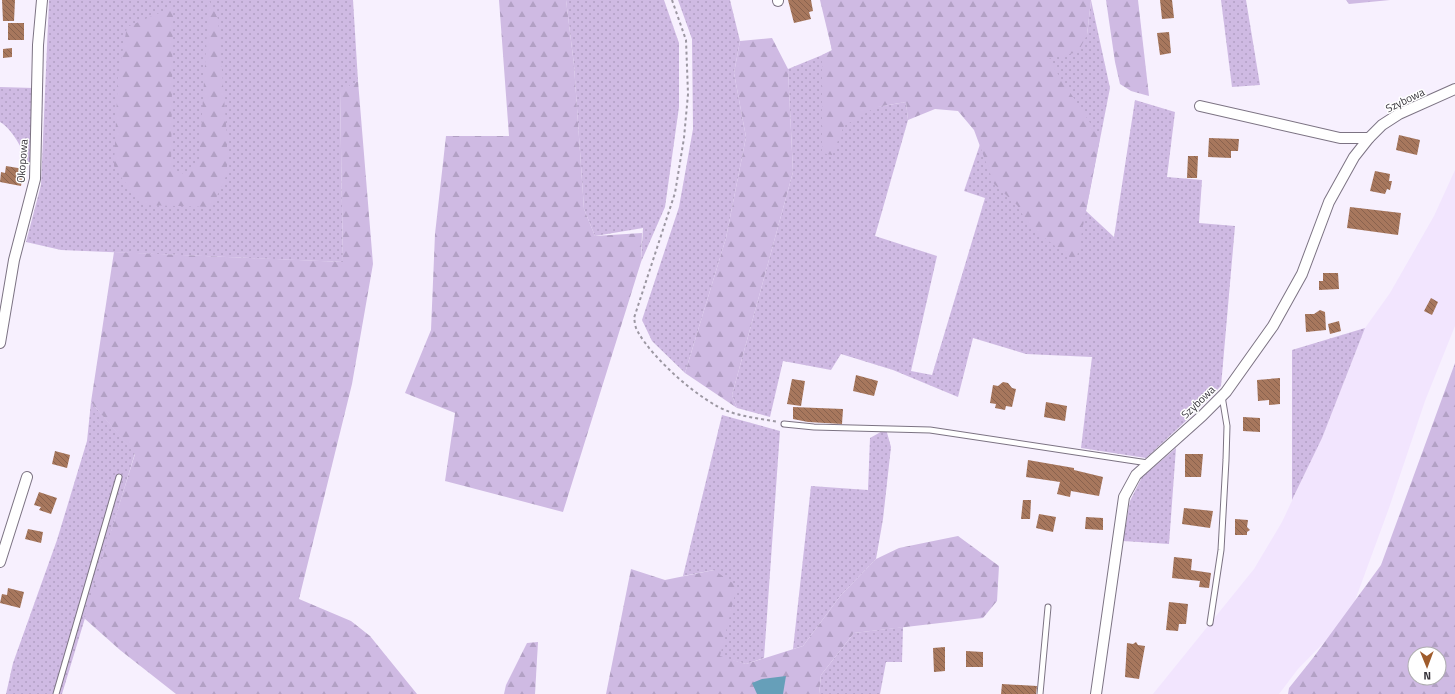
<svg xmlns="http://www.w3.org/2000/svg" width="1455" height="694" viewBox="0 0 1455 694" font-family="'Titillium Web',sans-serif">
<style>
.built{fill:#f2e5fe}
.grass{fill:url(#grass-dots);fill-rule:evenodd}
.forest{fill:url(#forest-firs);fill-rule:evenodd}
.water{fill:#669fb9}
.building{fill:url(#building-back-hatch)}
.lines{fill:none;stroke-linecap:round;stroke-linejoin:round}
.lane-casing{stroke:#7c7383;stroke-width:7}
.street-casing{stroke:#7c7383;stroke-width:12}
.path{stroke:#9c97a2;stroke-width:2;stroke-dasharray:3 3;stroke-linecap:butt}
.lane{stroke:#fff;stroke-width:5}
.street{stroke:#fff;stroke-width:10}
.labels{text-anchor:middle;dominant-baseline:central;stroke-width:3;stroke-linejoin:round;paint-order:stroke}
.street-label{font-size:11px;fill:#353239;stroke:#fff}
</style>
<defs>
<pattern id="grass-dots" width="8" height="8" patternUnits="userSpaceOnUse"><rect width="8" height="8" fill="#cfbae3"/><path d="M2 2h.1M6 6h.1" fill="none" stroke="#b2a0c4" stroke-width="1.8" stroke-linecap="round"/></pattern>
<pattern id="forest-firs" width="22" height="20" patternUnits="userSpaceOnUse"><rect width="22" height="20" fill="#cfbae3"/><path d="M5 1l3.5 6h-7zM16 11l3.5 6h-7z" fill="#b2a0c4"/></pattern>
<pattern id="building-back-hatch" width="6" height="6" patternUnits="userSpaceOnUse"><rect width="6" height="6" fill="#a7775d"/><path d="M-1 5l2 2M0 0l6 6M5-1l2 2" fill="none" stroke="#89624e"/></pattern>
</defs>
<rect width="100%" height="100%" fill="#f7f0fe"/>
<polygon class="built" points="1455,170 1455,326 1425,401 1389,508 1349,617 1298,669 1279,694 1153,694 1254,569 1282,522 1322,437 1365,328 1390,293 1434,216"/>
<g class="grass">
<polygon points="49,0 353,0 358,81 340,92 343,262 61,250 26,242 41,185"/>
<polygon points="566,0 664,0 679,43 679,107 665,207 641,262 643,228 595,236 584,209 574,65"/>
<polygon points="678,0 730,0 740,41 734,73 746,137 726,238 685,373 652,341 642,320 679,207 693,129 692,39"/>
<path d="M 1091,0 L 1110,88 L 1086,211 L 1114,237 L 1135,100 L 1175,112 L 1167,177 L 1202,180 L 1199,223 L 1235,226 L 1221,386 L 1188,419 L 1146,458 L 1081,448 L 1092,357 L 1026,354 L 973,338 L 958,397 L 893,370 L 841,354 L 831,370 L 783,361 L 770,417 L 737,408 L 732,395 L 793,172 L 788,69 L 832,51 L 828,30 L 1087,35 ZM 978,85 L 987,124 L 964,191 L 985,198 L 932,375 L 911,371 L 937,256 L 875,236 L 908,120 L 906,102 L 877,107 Z"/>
<polygon points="1221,0 1246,0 1260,85 1232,87"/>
<path d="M 0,87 L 34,88 L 32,171 C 25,155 15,131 0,122 Z"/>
<polygon points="1365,328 1322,438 1292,500 1292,350"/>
<polygon points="91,402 135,453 62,694 6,694 13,663 57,540 87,441"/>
<polygon points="722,415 780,431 764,658 746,664 720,657 714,570 683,576"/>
<polygon points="886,429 891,447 883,519 876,559 841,595 803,646 793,649 811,486 868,490 870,438"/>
<polygon points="1176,448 1169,544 1123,541 1130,501 1142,477"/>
<polygon points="903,627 902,662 886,662 880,694 819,694 821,675 854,633"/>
</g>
<g class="forest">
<polygon points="209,0 218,19 227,137 227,174 212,207 145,205 123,180 114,166 118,76 127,27 173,7 171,169 187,175 199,163"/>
<polygon points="499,0 566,0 574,65 584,209 595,236 642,233 641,262 563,512 445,481 455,413 405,393 431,330 435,234 446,136 509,136"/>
<polygon points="820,0 1091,0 1087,35 1078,52 1048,59 1100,138 1076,262 1029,226 1017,205 994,184 974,130 958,111 935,109 908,120 906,102 876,107 844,126 832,155 822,153 822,55 832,50"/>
<polygon points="1106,0 1138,0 1149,96 1131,91 1120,84 1115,62"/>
<polygon points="1346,0 1390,0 1349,4"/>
<polygon points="772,38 788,69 793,172 732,395 737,408 685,373 726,238 746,137 734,73 740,41"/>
<polygon points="358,81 373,264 352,384 299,599 351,621 370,636 417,694 176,694 120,650 84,618 135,454 91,402 114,252 343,262 340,91"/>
<path d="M 1455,363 L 1455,694 L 1288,694 L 1289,688 L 1313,658 L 1381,565 ZM 1415,654 L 1439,654 L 1439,678 L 1415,678 Z"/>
<polygon points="958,536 999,566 997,601 983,618 854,633 821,675 819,694 606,694 631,569 665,580 714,570 737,586 720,656 746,664 803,646 841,595 876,559 899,548"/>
<polygon points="538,642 535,694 504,694 506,685 527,643"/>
</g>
<polygon class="water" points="786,676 783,694 757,694 752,683 762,679"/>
<g class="building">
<polygon points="2,0 15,0 14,21 3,21"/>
<polygon points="788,0 811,0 813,11 809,12 811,19 794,23"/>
<polygon points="1160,0 1172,0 1174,18 1162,19"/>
<rect x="8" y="23" width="16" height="17"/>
<polygon points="1169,32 1171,53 1160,55 1157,33"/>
<polygon points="12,48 12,57 3,58 3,49"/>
<polygon points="1399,135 1420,140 1417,155 1396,150"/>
<polygon points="1209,138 1239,139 1238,151 1231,151 1231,158 1208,157"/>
<polygon points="1188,156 1198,156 1197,178 1187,178"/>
<polygon points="6,166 24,169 21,186 0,182 1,172 5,173"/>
<polygon points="1375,171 1390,174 1389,181 1392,181 1390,190 1387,189 1385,194 1370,191"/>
<polygon points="1350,207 1401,213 1398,235 1347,228"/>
<polygon points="1323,273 1338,273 1339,289 1319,290 1319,281 1323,281"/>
<polygon points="1431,298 1438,302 1432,315 1424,311"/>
<polygon points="1320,310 1325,312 1326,330 1306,332 1305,314 1314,314"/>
<polygon points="1339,321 1341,331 1330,334 1328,324"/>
<polygon points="856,375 878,381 874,396 853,391"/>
<polygon points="1280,378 1280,404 1269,405 1269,400 1258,401 1257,380"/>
<polygon points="792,379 805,381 801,406 787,404"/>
<polygon points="1003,382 1008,383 1012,388 1016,389 1012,407 1006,406 1005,410 995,408 996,404 990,403 993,385 998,386"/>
<polygon points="1046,402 1067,406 1065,421 1044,417"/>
<polygon points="793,407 843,409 842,424 808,422 793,419"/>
<polygon points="1243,417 1260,418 1260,432 1243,431"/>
<polygon points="55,451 70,455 67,468 52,464"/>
<polygon points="1185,454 1203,454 1201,477 1185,477"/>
<polygon points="1028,460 1074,468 1074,470 1103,477 1099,496 1071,491 1070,497 1057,494 1060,482 1026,477"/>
<polygon points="39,492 57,498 51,514 39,510 41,507 34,505"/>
<polygon points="1023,500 1031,500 1030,519 1021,519"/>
<polygon points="1184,508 1213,511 1210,528 1182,524"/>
<polygon points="1039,514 1056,517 1053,532 1036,528"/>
<polygon points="1086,517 1103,518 1103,530 1085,529"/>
<polygon points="1235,519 1248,520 1247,527 1250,530 1247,532 1247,535 1235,535"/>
<polygon points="28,529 43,532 41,543 25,539"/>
<polygon points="1174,557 1192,559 1191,570 1211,573 1209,588 1199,587 1200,581 1172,578"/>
<polygon points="8,588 24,592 20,608 0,603 2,594 7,595"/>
<polygon points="1169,602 1188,604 1186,624 1179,624 1178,631 1166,630"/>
<polygon points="1136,642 1138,645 1145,646 1139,679 1125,677 1127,643 1133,644"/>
<polygon points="945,647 945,671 934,672 933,648"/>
<polygon points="966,651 983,652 983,667 966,667"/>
<polygon points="1002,684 1037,686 1036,694 1001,694"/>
</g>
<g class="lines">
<g class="lane-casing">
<g id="lane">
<polyline points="784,424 814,427 930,430 1148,463"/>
<polyline points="1210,623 1221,550 1226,460 1227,426 1222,396"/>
<polyline points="56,694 119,477"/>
<polyline points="1040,694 1048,607"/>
</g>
</g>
<g class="street-casing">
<g id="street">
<polyline points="778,0 778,1"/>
<polyline points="1200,106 1340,138 1369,138"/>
<polyline points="0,343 14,260 35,179 38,45 42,0"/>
<polyline points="0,562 27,477"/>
<polyline points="1096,694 1124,497 1136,475 1202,416 1226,392 1273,326 1302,274 1329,202 1354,157 1369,138 1382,125 1399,114 1455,89"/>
</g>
</g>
<path class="path" d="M 672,0 L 686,40 L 688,94 L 684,138 L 675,193 L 634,318 C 635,322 635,328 638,332 C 653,359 701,402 730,412 C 745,417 762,419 778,422"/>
<use href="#lane" class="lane"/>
<use href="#street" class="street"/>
</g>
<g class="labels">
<g class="street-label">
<text transform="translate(1405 100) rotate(-26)">Szybowa</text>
<text transform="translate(22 161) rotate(-86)">Okopowa</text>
<text transform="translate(1198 402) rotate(-44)">Szybowa</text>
</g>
</g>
<g transform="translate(1427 666) rotate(179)"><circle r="19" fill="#ffffff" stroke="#aeadb0"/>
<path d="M0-3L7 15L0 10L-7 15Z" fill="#9f5c2c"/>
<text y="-6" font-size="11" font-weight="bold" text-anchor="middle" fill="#353239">N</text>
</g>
</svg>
